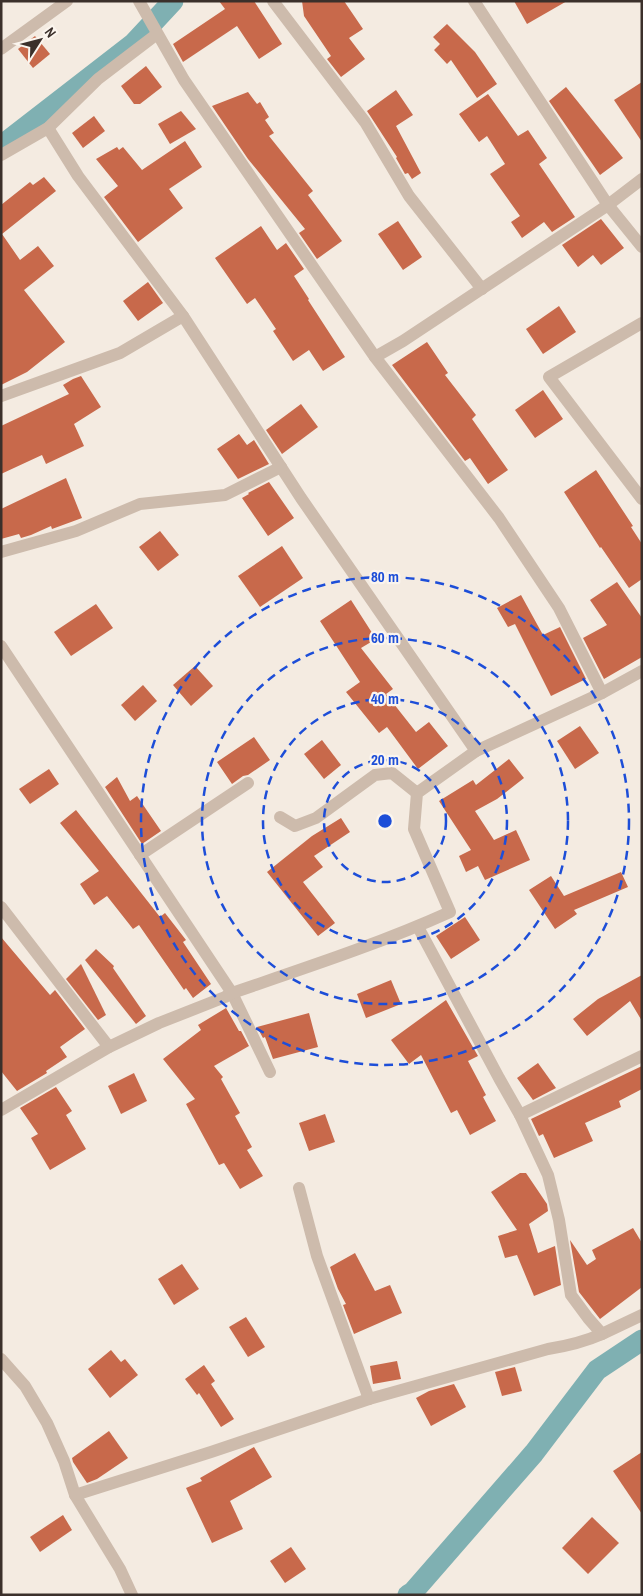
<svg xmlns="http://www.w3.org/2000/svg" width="643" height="1596" viewBox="0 0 643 1596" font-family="'Archivo Narrow',sans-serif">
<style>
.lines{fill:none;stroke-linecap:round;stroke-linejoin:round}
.canal{stroke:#7fb0b2;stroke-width:21}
.building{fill:#c8694b}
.street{stroke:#cdbbac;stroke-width:12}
.ring{fill:none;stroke:#1d4ed8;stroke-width:2.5;stroke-dasharray:9 6}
.centre{fill:#1d4ed8;stroke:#fbf5ee;stroke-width:2.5}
.ring-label{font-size:15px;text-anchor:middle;font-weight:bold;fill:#1d4ed8;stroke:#fbf5ee;stroke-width:4.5;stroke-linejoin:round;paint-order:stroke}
</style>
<rect width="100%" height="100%" fill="#f4ebe1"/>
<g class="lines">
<g class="canal">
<polyline points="1,146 134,43 173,1"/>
<polyline points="408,1595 413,1592 534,1453 597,1370 642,1340"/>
</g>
</g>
<g class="building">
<polygon points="219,1 254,1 282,44 259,59 237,26 183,62 173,44 225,9"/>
<polygon points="302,1 344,1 363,29 349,38 365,59 341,77 327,59 331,56 304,16"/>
<polygon points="514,1 567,1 527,24"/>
<polygon points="447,24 475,52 497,84 477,98 451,60 447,64 434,50 440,44 433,37"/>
<polygon points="35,36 50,54 33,68 18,49"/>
<polygon points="146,66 162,87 140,104 134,104 121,86"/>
<polygon points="642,82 642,142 614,100"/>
<polygon points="566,87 623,158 600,175 549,101"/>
<polygon points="396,90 413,115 396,126 421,173 412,179 408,173 405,174 396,158 397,157 367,111"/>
<polygon points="248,92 257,104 260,102 269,117 265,120 274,133 269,136 313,191 308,195 342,241 317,259 299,233 305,229 248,159 212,106"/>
<polygon points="488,94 518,136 528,130 547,158 539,164 575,217 552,232 544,222 522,238 511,222 520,216 490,174 505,164 487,136 479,142 459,114"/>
<polygon points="181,111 196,129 170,144 158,124"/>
<polygon points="94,116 105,131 83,148 72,133"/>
<polygon points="185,141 202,167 169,189 183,208 138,242 104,197 118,186 96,159 117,147 119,150 123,147 142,170"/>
<polygon points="44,177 56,191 2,234 20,260 38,246 54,266 24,290 65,342 27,372 1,385 1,205 30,182 33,185"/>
<polygon points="601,219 624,248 601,265 593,255 578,267 562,245"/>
<polygon points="398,221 422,257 403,270 378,234"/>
<polygon points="261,226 277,250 286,243 304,269 294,276 309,299 308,300 345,357 323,371 309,350 293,361 273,331 276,329 255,298 247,304 215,258"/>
<polygon points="148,282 163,303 138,321 123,301"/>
<polygon points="559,306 576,332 543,354 526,329"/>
<polygon points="427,342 448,373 445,375 476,415 472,419 508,470 488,484 470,458 465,461 392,365"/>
<polygon points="81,376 101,407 74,424 84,446 46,464 42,455 1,474 1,426 69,394 63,385 73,379"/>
<polygon points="543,390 563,419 535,438 515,410"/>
<polygon points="301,404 318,427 282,454 266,430"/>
<polygon points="239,434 247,445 254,440 269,464 238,479 217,449"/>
<polygon points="596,470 633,526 631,527 642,544 642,579 629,588 601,547 600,548 564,492"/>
<polygon points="66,478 82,518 52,529 51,526 31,535 21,538 19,534 1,539 1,509"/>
<polygon points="269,482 294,518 268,536 242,498 249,494 248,493"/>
<polygon points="160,531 179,555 158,571 139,547"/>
<polygon points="282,546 303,578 260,607 238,576"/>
<polygon points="617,582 642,618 642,657 604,679 583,638 607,625 590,600"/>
<polygon points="521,595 543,635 560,627 586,679 551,696 515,624 508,627 497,608"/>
<polygon points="351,600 376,639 361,648 393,689 386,694 416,732 429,722 448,746 418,769 387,727 379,733 346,692 360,682 320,621"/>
<polygon points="96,604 113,628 71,656 54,632"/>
<polygon points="195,666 213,686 191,706 173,685"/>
<polygon points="143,685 157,701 135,721 121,705"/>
<polygon points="580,726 599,753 575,769 557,741"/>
<polygon points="254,737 270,760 248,775 243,776 232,784 217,762"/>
<polygon points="322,740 341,765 324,779 304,754"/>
<polygon points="509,759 524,778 497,799 475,811 494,840 516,830 530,860 485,880 478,866 466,872 459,856 471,850 439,801 473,780 476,785"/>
<polygon points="49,769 59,784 30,804 19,789"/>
<polygon points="117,777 130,801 137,796 161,831 142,844 105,787"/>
<polygon points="76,810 160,917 165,913 186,940 183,942 211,984 193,998 186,988 184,990 139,925 133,929 107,896 94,905 80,884 99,871 60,823"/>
<polygon points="341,818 350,832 314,856 323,867 303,882 335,923 318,936 267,872 312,836"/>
<polygon points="621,872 628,887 574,910 577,914 555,929 529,890 551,876 564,896"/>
<polygon points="465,917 480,940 451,959 436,936"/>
<polygon points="1,937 50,995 55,990 85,1029 60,1047 67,1057 46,1071 47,1073 17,1091 1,1071"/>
<polygon points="96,949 114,966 113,968 146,1016 136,1024 85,960"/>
<polygon points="81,964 106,1015 98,1020 66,979"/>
<polygon points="642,975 642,1021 630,1001 587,1036 573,1019 598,999"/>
<polygon points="391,980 401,1004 366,1018 357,994"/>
<polygon points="446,1000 478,1056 468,1061 486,1095 483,1097 496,1121 470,1135 457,1110 451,1113 421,1055 409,1064 391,1040"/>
<polygon points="226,1008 239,1031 241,1031 249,1046 214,1066 223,1077 221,1079 240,1113 235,1116 252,1147 247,1150 263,1176 240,1189 224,1163 219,1165 186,1104 195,1099 163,1059 201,1030 198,1025"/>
<polygon points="309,1013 318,1047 273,1059 265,1037 263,1038 257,1027"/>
<polygon points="538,1063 556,1088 533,1100 517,1078"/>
<polygon points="642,1066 642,1089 619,1101 621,1107 585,1123 593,1141 554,1158 543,1134 539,1136 531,1119"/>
<polygon points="134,1073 147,1101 121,1114 108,1086"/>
<polygon points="56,1087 72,1111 66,1115 86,1149 50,1170 31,1138 38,1134 20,1108"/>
<polygon points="325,1114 335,1142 309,1151 299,1123"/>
<polygon points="520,1173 526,1173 547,1204 548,1211 529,1224 538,1253 555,1246 561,1285 534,1296 517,1255 505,1258 498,1236 517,1230 491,1192"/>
<polygon points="633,1228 642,1243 642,1287 600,1319 579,1292 570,1240 587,1265 596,1259 592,1250"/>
<polygon points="355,1253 375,1291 390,1285 402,1313 354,1334 343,1305 346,1304 338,1289 330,1267"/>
<polygon points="182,1264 199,1289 174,1305 158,1279"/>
<polygon points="246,1317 265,1347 248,1357 229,1327"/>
<polygon points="111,1350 121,1362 125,1359 138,1375 110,1398 88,1369"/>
<polygon points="397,1361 401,1379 373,1384 370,1366"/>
<polygon points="204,1365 215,1381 211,1384 234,1419 221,1427 199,1393 197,1395 185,1379"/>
<polygon points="515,1367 522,1391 502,1396 495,1372"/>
<polygon points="454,1384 466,1407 431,1426 416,1398 429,1391"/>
<polygon points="109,1431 128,1458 97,1479 87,1483 73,1462 72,1458"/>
<polygon points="254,1447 272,1477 230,1501 243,1529 212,1543 186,1488 202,1481 200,1478"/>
<polygon points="642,1452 642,1514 613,1471"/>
<polygon points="63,1515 72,1530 40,1552 30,1537"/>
<polygon points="592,1517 619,1543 588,1574 562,1548"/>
<polygon points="291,1547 306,1569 285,1583 270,1561"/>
</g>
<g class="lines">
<g class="street">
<polyline points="139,1 184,80 375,357 499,518 559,608 602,693"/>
<polyline points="273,1 365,122 409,196 482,289"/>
<polyline points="474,1 608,205 642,179"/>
<polyline points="1,49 67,1"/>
<polyline points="48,128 78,176 183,316"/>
<polyline points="1,155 48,128 98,79 157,34"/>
<polyline points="642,323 549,377 642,499"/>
<polyline points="375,357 403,341 608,205 642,247"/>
<polyline points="1,396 120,353 183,316 301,498 476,751"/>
<polyline points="1,552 76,531 140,504 225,495 281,467"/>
<polyline points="1,646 232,993 270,1072"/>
<polyline points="280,817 295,826 316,818 375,775 392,773 417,793"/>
<polyline points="140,855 248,783"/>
<polyline points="1,907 109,1047"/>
<polyline points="418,927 499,1078 520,1115 548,1175 559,1220 571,1295 588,1318 602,1334 642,1315"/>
<path d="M 1,1110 L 109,1047 L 159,1023 L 225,997 L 232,993 C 305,968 379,944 450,912 L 414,829 L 417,793 L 476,751 L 602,693 L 642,671"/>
<polyline points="520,1115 642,1056"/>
<polyline points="299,1188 317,1256 369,1399"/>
<polyline points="1,1359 25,1386 47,1423 64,1461 75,1495 120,1569 132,1595"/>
<path d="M 75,1495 L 211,1452 L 369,1399 L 548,1349 C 567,1346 584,1342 602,1334"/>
</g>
</g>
<g class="ring">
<circle cx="385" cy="821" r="61"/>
<circle cx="385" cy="821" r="122"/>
<circle cx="385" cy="821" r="183"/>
<circle cx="385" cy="821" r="244"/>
</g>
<circle cx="385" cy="821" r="8" class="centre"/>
<g class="ring-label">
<text x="385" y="582">80 m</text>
<text x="385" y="643">60 m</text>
<text x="385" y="704">40 m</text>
<text x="385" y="765">20 m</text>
</g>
<rect width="643" height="1596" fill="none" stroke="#3b302b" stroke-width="5"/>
<g transform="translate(40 40) rotate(54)" stroke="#fbf5ee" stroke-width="4" paint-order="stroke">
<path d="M0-4L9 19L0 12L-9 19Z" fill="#3b302b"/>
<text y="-8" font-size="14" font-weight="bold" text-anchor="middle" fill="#3b302b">N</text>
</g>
</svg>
